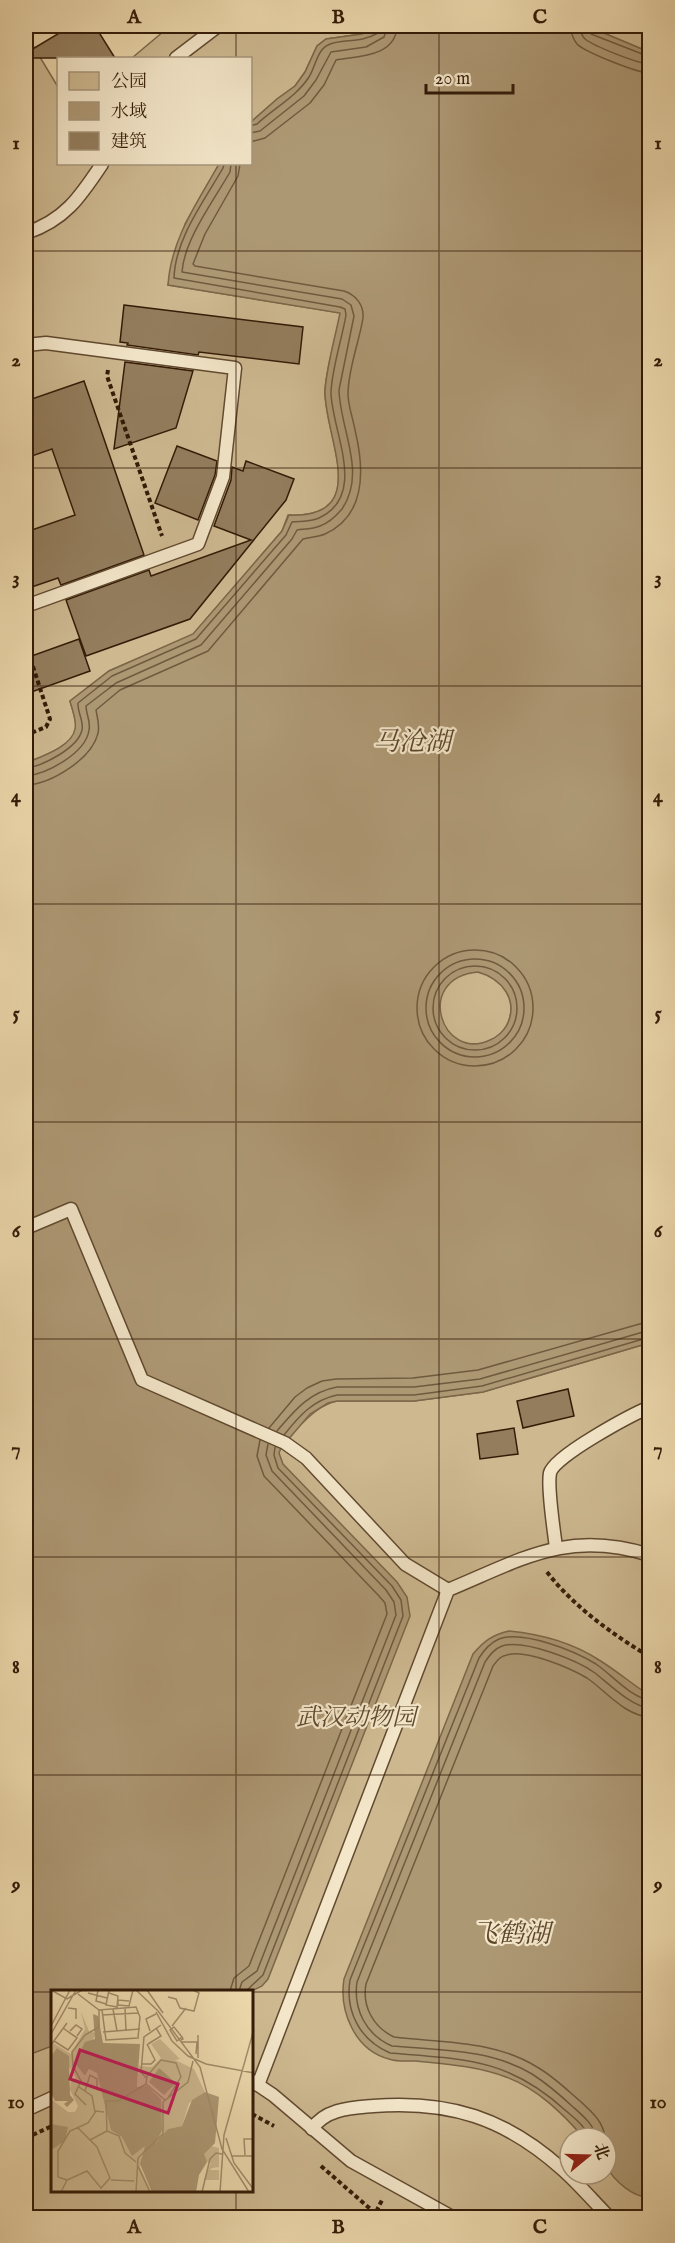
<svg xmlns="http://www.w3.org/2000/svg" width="675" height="2243" viewBox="0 0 675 2243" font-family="'IM FELL English','Noto Serif SC',serif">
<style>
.green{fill:#cdb890;stroke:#806a4c;stroke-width:1.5;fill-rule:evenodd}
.water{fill:#ad9874;stroke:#7c6648;stroke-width:1.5;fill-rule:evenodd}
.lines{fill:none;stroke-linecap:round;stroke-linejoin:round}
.shore{stroke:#705a3e;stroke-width:1.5}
.building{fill:#937d5d;stroke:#331b07;stroke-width:1.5}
.lane-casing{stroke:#614a30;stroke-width:15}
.path{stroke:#331b07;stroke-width:4;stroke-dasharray:4.5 3;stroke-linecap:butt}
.lane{stroke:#f3e6c9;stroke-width:12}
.grid{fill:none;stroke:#331b07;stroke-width:1.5;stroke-opacity:0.55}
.labels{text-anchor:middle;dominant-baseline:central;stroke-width:4.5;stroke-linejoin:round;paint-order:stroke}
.park-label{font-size:24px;font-style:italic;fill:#614a30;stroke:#f3e6c9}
.water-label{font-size:26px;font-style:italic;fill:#5e472d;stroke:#f3e6c9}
.inset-road{fill:none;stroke:#a28c6a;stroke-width:1.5}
.view{fill:#c2185b;fill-opacity:0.15;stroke:#c2185b;stroke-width:3}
.inset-edge{fill:none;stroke:#331b07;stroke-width:3}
.neatline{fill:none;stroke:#331b07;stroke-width:2}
.grid-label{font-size:20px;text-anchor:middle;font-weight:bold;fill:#331b07}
</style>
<rect width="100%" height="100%" fill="#ecd8ac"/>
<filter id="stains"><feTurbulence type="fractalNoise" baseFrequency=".00333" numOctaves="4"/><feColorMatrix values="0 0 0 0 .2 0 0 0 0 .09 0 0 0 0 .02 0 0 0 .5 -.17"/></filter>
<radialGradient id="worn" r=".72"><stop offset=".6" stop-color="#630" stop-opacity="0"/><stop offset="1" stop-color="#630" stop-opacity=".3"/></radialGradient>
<g class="green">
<polygon points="170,26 379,26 362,34 326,39 317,46 305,72 295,86 277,99 251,122 250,58 132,58"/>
<polygon points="587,26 649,26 649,52"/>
<path d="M 26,34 L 58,87 L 58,164 L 219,164 L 185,224 L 168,285 L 341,313 C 336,338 327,364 325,390 C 323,434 375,519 288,515 L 282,531 L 193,635 L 109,671 L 70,701 C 72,709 77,721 76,729 C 72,747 40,757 26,763 Z"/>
<circle cx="475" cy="1008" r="36"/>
<path d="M 26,1093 L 294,1431 C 308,1418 317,1406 337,1401 L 414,1401 L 483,1392 L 649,1343 L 649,2217 L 26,2217 ZM 52,1991 L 252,1991 L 252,2190 L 52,2190 ZM 570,2138 L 606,2138 L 606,2174 L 570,2174 Z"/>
</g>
<g class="water">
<path d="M 379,26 L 587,26 L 649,52 L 649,1343 L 483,1392 L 414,1401 L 337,1401 L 328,1403 L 310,1414 L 281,1448 L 279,1453 L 283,1464 L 397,1582 L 407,1597 L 410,1616 L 268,1979 L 262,1986 L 252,1991 L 52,1991 L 52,2046 L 26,2056 L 26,763 C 40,757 72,747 75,729 C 77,721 72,709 70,701 L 109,671 L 193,634 L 282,531 L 289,515 C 374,519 323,434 325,390 C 327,365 335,338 340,313 L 168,285 C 171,239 197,203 219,164 L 250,164 L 251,122 L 277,99 L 295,86 L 305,72 L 317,46 L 326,39 L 362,34 ZM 478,972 C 502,979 519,1000 507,1025 C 503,1032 497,1037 490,1040 C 442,1063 413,978 478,972 Z"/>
<path d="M 509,1631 C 540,1634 573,1643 599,1660 C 617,1671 632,1684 649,1695 L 649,2197 C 634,2198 614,2181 607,2167 C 604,2160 606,2146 606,2138 L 584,2138 C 563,2114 537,2088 506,2077 C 477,2066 446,2064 416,2061 C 407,2061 397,2062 389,2059 C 354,2050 339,2010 344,1979 L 473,1654 C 484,1641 492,1635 509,1631 Z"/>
</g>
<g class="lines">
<g class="shore">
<path d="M 570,26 C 571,32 572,38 577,44 C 585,52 637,73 650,73"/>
<path d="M 579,26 C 580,31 581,35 585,39 C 594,46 638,64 650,64"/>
<polyline points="587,26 591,34 650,57"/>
<path d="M 250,126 L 257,124 C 274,108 296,97 309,77 C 315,68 317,50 328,45 C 342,38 359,44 378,33 L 380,26"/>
<polyline points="250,133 260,131 304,96 316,80 331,52 366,47 384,37 388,26"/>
<path d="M 250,142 L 265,138 L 310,103 L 324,85 L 336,60 C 358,56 396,57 397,26"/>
<path d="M 26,768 C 43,766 78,748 82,730 C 84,721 77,711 78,703 L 112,676 L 196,639 L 286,535 L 292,522 C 301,521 311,522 319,518 C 369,495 331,430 331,392 C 332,368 342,339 346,315 L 345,309 L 340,307 L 174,278 C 175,239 204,201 223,168 L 224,164"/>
<path d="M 26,776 C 47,774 86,753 89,730 C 91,722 86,714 86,706 L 116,683 L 201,645 L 292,539 L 297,530 C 304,529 313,529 320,526 C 329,523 336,516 342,509 C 367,472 340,430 339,390 L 354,316 L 351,305 L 342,299 L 182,272 C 184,240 214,200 230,172 L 231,164"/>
<path d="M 26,785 C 51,784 92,759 98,733 C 100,725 97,717 96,710 L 120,690 L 208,651 L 303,539 C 310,537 318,537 325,534 C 367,515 364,467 355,430 C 353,418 348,406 348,394 C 348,369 359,343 363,318 C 364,305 356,295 344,291 L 195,266 L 193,264 L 205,234 L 238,176 L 240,164"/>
<circle cx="475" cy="1008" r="58"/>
<circle cx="475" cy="1008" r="49"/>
<circle cx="475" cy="1008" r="42"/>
<polyline points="269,1428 295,1397 307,1388 322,1381 336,1379 413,1378 478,1370 650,1321"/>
<path d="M 277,1431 C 294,1411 309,1392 337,1387 L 414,1387 L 480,1379 L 650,1330"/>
<path d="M 284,1435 C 299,1416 313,1400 337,1395 L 414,1395 L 482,1386 L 650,1337"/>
<polyline points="230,1991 234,1978 249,1966 387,1614 385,1603 379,1596 264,1476 257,1456 260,1440"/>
<polyline points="239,1991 242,1982 257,1971 396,1615 394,1602 386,1590 272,1471 266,1455 268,1444"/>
<polyline points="246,1991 263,1975 403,1616 401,1600 392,1586 278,1468 274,1455 275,1447"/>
<path d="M 588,2138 C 587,2127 573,2117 565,2110 C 508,2058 464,2059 390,2053 C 360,2040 345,2012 350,1980 L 479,1658 C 484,1650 490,1643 499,1639 C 523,1630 575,1651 596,1664 C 611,1674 631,1698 650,1700"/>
<path d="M 596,2138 C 595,2125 581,2114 572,2106 C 559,2094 546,2083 532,2074 C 491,2049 438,2050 392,2046 C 366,2035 353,2009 357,1982 L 485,1662 C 490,1655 494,1649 502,1646 C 524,1639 577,1660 595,1673 C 609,1684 632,1707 650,1708"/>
<path d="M 605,2138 C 604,2122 591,2111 580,2101 C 566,2089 553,2076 537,2067 C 494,2040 442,2043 394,2037 C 373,2027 362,2006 366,1984 L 493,1666 C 497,1661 500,1656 507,1655 C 526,1649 570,1668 587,1678 C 606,1691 625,1716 650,1717"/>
</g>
</g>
<g class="building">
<polygon points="71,26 95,26 115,58 26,58 26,53"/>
<polygon points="124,305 303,327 299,364 199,352 198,355 127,345 128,343 120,342"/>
<polygon points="125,362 193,371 176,428 114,449"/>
<polygon points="84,381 144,555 61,585 58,578 26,589 26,532 75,515 52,449 26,458 26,401"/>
<polygon points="177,446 217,461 215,475 198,520 155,503"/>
<polygon points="246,461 294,479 286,500 190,619 86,656 66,600 149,570 151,576 251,540 214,526 231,480 232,467 243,471"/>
<polygon points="79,639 90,671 26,694 26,658"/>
<polygon points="568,1389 574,1416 523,1428 517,1401"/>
<polygon points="514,1428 518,1454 480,1459 477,1434"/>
</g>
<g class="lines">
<g class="lane-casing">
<g id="lane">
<polyline points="176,58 218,26"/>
<path d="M 26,233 C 65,220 80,197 102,164"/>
<polyline points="26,345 46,343 235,368 223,477 198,544 26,606"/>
<polyline points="26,1228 71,1209 142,1380 285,1443 306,1458 405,1564 448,1590"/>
<path d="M 556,1548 C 554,1530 547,1488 550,1473 C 554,1456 631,1415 650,1407"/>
<polyline points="252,2081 273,2095 351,2161 454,2218"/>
<path d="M 258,2085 L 448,1590 C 523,1559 567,1529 650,1555"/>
<polyline points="26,2110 52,2098"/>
<path d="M 312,2129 C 325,2109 350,2108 373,2106 C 449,2100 505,2118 562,2169 C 579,2184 594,2202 610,2218"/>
</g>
</g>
<g class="path">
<polyline points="108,370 107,376 162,536"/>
<polyline points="26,645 50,719 46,727 26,735"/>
<path d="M 547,1572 C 574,1607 612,1634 650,1657"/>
<polyline points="252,2114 274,2126"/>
<polyline points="26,2138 52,2126"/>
<polyline points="321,2166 375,2213"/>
<polyline points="373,2218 382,2200"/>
</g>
<use href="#lane" class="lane"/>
</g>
<path class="grid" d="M 236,26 L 236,58M 439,26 L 439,2218M 236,164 L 236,1991M 26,251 L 650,251M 26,468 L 650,468M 26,686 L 650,686M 26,904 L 650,904M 26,1122 L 650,1122M 26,1339 L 650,1339M 26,1557 L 650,1557M 26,1775 L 650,1775M 26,1992 L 52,1992M 252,1992 L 650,1992M 236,2190 L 236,2218"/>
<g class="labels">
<g class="park-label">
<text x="356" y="1718">武汉动物园</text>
</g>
<g class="water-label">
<text x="412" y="742">马沧湖</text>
<text x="511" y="1934">飞鹤湖</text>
</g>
</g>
<g transform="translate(51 1990)">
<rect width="202" height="202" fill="#ecd8ac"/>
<path d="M 30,22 L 38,41 L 45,43 L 41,52 L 34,52 L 26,76 L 34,86 L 38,79 L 46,82 L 54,109 L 86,98 L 88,76 L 101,77 L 110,68 L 100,54 L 109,49 L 129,69 L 124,70 L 143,79 L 154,102 L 138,113 L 131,136 L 117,139 L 109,151 L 91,164 L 89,177 L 101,202 L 0,202 L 0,109 L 17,122 L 24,122 L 27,116 L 19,100 L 20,90 L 25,88 L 17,75 L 18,66 L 6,58 L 0,66 L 1,56 L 2,53 L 20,64 L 34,39 ZM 160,156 L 168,158 L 168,177 L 161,178 L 159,180 L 168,180 L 168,190 L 153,190 L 160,173 L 153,171 L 153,163 Z" fill="#cdb890"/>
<path d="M 42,24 L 47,26 L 52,53 L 89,54 L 86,97 L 96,96 L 110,109 L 111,140 L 104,154 L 117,139 L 131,136 L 141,110 L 154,102 L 168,107 L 164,153 L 153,164 L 156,172 L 148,185 L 145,202 L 101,202 L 89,174 L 94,156 L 81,166 L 71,147 L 60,140 L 46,83 L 38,79 L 34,86 L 26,76 L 25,69 L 34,52 L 44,49 ZM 6,58 L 18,66 L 19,105 L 23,110 L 16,117 L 13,114 L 17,111 L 4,111 L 0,103 L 0,66 ZM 108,78 L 125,93 L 113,105 L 98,92 ZM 0,134 L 17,137 L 14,151 L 0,160 Z" fill="#ad9874"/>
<path class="inset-road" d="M 0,0 L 16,9 L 31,0M 47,0 L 45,11 L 55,14M 85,0 L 107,21 L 149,77 L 171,159 L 198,202M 96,0 L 112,23M 37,3 L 56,8M 58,3 L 67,6 L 66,17 L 55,15 L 58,0M 27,4 L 48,20 L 85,17 L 89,27 L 87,48 L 55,50 L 51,20M 117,7 L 125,9 L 129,18 L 143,21 L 148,3 L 142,0M 0,9 L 0,31M 78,11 L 67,10 L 67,15 L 78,16 L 82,0M 17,18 L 25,19 L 25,29M 74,18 L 75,40M 62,19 L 66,41M 105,22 L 121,51 L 137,66 L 155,74 L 203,83M 51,25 L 87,23M 0,36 L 19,0M 121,36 L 135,18M 19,41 L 25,35 L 31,39 L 26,46M 99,41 L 95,29 L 105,24M 52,42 L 89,39M 0,44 L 25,0M 130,50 L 132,49 L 131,47 L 123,37 L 119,40 L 126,51 L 131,47M 3,51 L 17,60 L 26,48 L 12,38M 130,52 L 146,52 L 145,64M 97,54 L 110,46 L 105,38M 0,55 L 16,33M 147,68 L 147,45M 91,74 L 100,74 L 104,70 L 96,54M 95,88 L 90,82 L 93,47 L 110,35M 95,94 L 96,86 L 110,70 L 125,73 L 130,87 L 117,108M 95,94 L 114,110M 28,97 L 41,106 L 44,122M 34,101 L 39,85 L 46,89 L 46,98M 35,115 L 24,104 L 30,91 L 22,76 L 21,62 L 34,45 L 48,37 L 48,20M 175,148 L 183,173 L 203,200M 39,150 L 56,141M 194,165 L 193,149 L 203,149M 181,166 L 203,166M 85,172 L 74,163 L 68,146 L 56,141 L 55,111 L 67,111 L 95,94M 86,174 L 99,202M 16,190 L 7,187 L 7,161 L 19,141 L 37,133 L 45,121 L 53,122M 60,190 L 83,191M 10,202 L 16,190 L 36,181 L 50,198 L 59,188 L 46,157 L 26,137M 85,202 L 87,168 L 112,144 L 112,112 L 137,92 L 142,71M 151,202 L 159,169 L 165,163 L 171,164M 169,202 L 173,145 L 203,39"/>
<path class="view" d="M 29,60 L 127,94 L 117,123 L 19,89 Z"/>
<rect width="202" height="202" class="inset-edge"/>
</g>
<rect width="675" height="2243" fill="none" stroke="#ecd8ac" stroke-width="66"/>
<rect x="57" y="57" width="195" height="108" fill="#f3e6c9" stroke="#a6957b" stroke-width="1.5"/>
<rect x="69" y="72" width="30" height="18" fill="#cdb890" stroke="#a6957b" stroke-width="1.5"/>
<text x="111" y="87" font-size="18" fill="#331b07">公园</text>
<rect x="69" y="102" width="30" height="18" fill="#ad9874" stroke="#a6957b" stroke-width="1.5"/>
<text x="111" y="117" font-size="18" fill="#331b07">水域</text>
<rect x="69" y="132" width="30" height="18" fill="#937d5d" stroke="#a6957b" stroke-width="1.5"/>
<text x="111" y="147" font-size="18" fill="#331b07">建筑</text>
<g transform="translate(588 2156) rotate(71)"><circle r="28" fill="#f3e6c9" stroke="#a6957b" stroke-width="1.5"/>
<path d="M0-4.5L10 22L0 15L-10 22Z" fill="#8f2418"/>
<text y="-9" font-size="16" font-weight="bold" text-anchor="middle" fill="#331b07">北</text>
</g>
<path d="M426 84v9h87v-9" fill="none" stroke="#331b07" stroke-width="3"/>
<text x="435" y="84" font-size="18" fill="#331b07" stroke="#f3e6c9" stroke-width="4.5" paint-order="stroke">20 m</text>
<rect x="33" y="33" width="609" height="2177" class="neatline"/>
<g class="grid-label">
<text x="134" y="23">A</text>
<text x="338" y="23">B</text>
<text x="540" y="23">C</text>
<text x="16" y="149">1</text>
<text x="658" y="149">1</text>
<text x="16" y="366">2</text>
<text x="658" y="366">2</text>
<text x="16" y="584">3</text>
<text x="658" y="584">3</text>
<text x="16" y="802">4</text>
<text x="658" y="802">4</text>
<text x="16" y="1019">5</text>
<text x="658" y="1019">5</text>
<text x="16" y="1237">6</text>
<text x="658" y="1237">6</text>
<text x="16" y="1455">7</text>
<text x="658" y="1455">7</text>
<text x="16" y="1673">8</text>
<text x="658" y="1673">8</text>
<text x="16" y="1890">9</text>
<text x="658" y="1890">9</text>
<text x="16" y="2108">10</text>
<text x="658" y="2108">10</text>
<text x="134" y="2233">A</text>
<text x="338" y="2233">B</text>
<text x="540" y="2233">C</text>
</g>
<rect width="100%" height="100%" filter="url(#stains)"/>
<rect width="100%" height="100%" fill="url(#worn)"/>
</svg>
